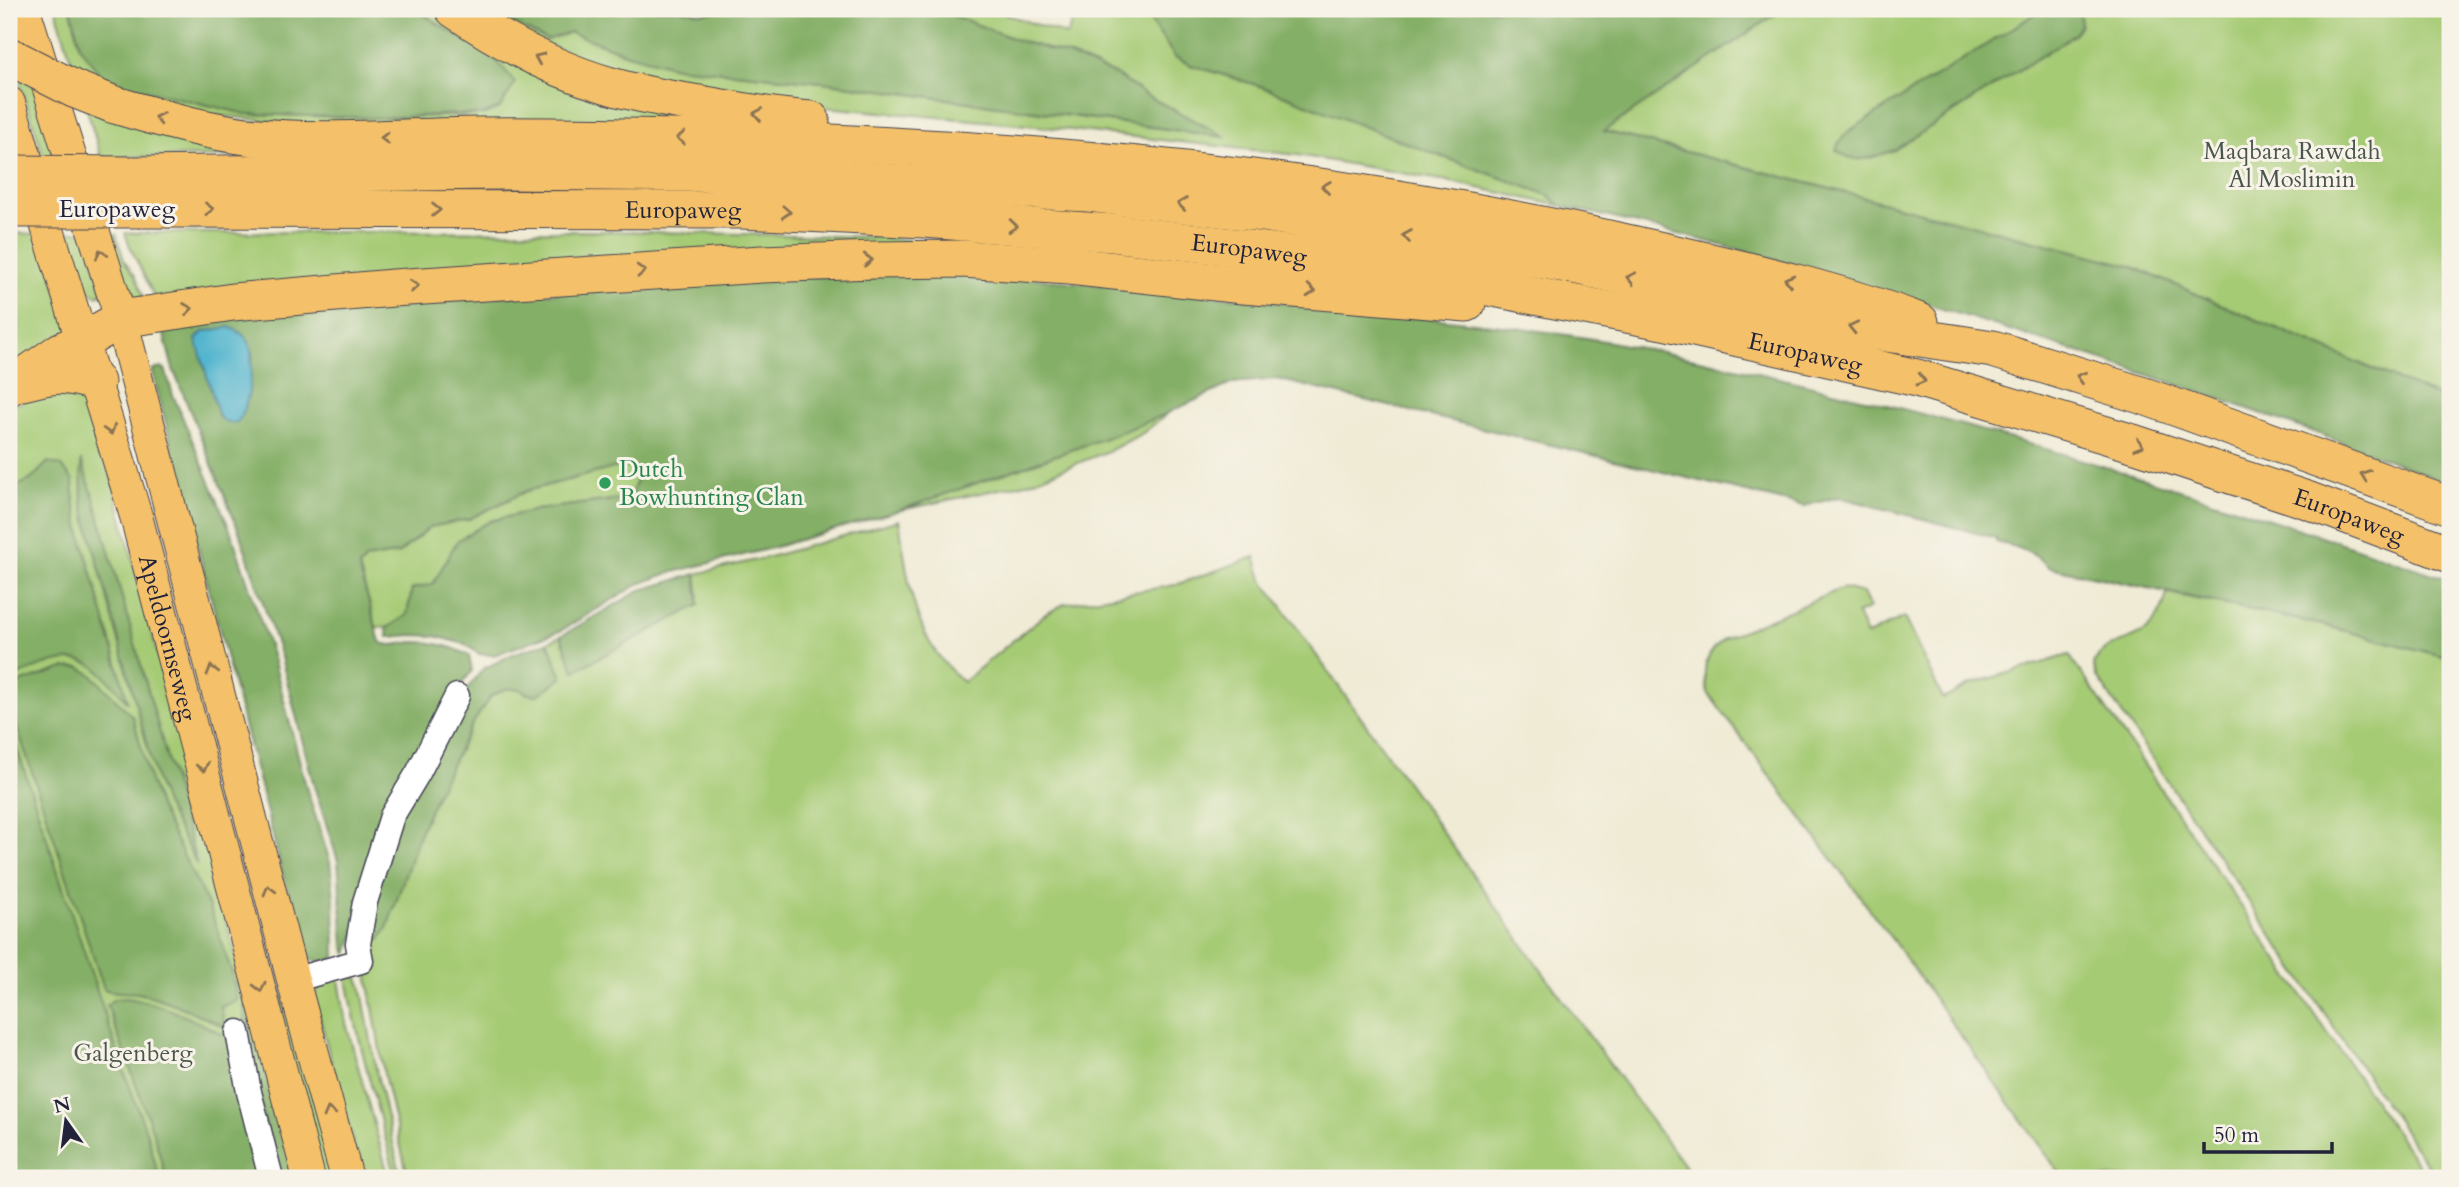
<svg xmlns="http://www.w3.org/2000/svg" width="2459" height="1187" viewBox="0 0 2459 1187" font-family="Cardo,serif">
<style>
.green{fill:#a6cb75;stroke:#647658;stroke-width:2}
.forest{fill:#84af66;stroke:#536850;stroke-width:2;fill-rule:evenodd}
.water{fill:#50b4ce;stroke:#396b84;stroke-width:2}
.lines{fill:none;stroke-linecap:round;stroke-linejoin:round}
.minor-casing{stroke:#414052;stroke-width:27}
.major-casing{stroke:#414052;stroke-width:34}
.highway-casing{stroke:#414052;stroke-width:39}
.minor{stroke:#fff;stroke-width:24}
.major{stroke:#f4c16a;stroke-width:32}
.highway{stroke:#f4c16a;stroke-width:37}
.highway-bridge-casing{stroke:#414052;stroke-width:39;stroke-linecap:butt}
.highway-bridge{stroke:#f4c16a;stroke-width:37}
.oneway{stroke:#8b7252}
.leisure-dot{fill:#2e9e5b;stroke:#f7f3e8;stroke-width:2.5}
.labels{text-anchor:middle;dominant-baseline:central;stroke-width:6;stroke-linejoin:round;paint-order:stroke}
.park-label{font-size:24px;fill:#4a554c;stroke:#f7f3e8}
.street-label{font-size:24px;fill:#22223b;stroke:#f7f3e8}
.leisure-label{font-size:24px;fill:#27864d;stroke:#f7f3e8;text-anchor:start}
</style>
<rect width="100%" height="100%" fill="#f7f3e8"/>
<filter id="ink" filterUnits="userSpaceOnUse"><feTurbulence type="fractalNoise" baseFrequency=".0143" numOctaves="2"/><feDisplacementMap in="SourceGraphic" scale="14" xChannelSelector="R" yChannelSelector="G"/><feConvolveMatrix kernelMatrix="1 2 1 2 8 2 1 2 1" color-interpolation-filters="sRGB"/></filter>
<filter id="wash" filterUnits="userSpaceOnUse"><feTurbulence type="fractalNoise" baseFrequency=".00686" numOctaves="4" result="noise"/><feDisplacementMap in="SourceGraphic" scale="28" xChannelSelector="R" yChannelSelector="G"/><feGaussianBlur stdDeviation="1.57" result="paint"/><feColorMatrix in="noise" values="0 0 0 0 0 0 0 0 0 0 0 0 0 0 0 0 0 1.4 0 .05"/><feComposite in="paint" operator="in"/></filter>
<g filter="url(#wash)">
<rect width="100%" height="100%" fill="#f0ebd5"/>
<g class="green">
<polygon points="56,9 71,9 80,47 106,81 246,114 377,118 482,115 485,50 454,34 417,9 435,9 445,17 715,119 310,125 204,114 75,74"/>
<polygon points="471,9 495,9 510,22 560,36 570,32 628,54 676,67 822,82 1223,137 1149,97 1114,74 1068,55 1017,40 936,9 990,9 1067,35 1076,9 1139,9 1144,11 1175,57 1191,65 1260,86 1548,195 1561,206 1447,181 1297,155 1017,124 744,100 615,75"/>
<polygon points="1783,9 2043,9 1849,131 1894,150 2075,34 2081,24 2079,9 2450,9 2450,402 2128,265 1603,131"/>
<polygon points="15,69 39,83 62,156 44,157"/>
<polygon points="85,103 123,116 815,153 101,157"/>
<path d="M 606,231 L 871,237 L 989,245 L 157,306 C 149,280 133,259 125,233 Z"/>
<path d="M 67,232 L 86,232 L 103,293 L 97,296 C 77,285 73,252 67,232 Z"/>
<polygon points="9,233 40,234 72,338 9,370 9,343 15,338 19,322 9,302"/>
<polygon points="105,234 116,234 124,260 136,277 147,306 127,309"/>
<polygon points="51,388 85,397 83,400 94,410 293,1178 9,1178 9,407"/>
<polygon points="1172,410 1143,433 1111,450 1027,483 897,511 1105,438"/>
<polygon points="625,465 638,473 633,492 619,499 536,510 490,521 433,584 412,589 407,615 387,628 376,627 359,567 366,559 399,553 430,527 469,519 526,491"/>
<path d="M 899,520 C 906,564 910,616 937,654 C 944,664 954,673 963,682 L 1044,615 L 1064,604 L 1175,585 L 1255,557 L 1262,579 L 1531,956 L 1693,1178 L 408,1178 L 384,1074 L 363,948 L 380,939 L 387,928 L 420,832 L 438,791 L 471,726 L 491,696 L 504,689 L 520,689 L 528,694 L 562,678 L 548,642 L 561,636 L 575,671 L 699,596 L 696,574 L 773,556 Z"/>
<path d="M 1843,588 L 1863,593 L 1870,608 L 1857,614 L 1866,636 L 1904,617 L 1943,699 L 1971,684 L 2069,655 L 2427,1178 L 2063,1178 L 1894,942 L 1708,693 C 1701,669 1705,653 1725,638 Z"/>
<path d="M 2167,593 L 2323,625 L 2450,658 L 2450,1178 L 2436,1178 L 2097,677 L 2093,665 C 2109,628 2150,657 2167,593 Z"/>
<path d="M 346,972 L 358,978 L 361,985 L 377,1074 L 401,1178 L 396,1178 C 378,1109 357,1042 346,972 Z"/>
<polygon points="338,973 346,1023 389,1178 362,1178 314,996 322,983"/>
<polygon points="274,978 295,1025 335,1178 319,1178 267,980"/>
</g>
<g class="forest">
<path d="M 71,9 L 417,9 C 450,37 491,46 515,83 L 500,108 L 482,115 L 464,114 L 377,118 L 246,114 L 105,81 L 80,47 Z"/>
<polygon points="495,9 679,9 702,13 729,9 835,9 848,13 884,9 936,9 1017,40 1068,55 1114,74 1149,97 1226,137 822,82 676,67 628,54 570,32 547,40 510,22"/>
<path d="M 1139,9 L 1783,9 L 1604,131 L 2128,265 L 2450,402 L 2450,484 C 2316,430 2178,384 2041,340 C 1882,289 1724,242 1561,206 L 1548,195 L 1424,150 L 1260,86 L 1191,65 L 1175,57 L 1144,11 Z"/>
<path d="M 2043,9 L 2079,9 L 2081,24 L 2075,34 L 1894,150 C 1870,158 1857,166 1836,150 L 1839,142 L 1849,131 Z"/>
<path d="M 935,269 C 1080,283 1225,296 1370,312 C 1450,320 1531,328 1610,342 C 1896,396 2175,485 2450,580 L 2450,658 L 2323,625 L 2049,567 C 2033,551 2018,547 1996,542 L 1996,538 L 1839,497 L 1804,506 L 1277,379 L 1233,383 L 1152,420 L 1105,438 L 897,511 L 772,548 L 669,573 L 639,584 L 560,631 L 494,655 L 479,654 L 465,644 L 435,636 L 413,635 L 388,637 L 387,628 L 407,615 L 412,589 L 433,584 L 457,541 L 490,521 L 536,510 L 619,499 L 633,492 L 638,474 L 625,465 L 526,491 L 469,519 L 430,527 L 399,553 L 366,559 L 359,567 L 380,642 C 390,648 402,643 413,642 C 432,642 453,646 469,656 L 472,671 L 453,695 L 347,954 L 344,945 L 338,861 L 314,786 L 281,657 L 239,531 L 173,369 L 162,327 L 171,317 ZM 229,327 L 253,352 L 249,387 L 203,332 Z"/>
<path d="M 162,368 L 165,369 L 173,395 L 231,532 L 273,658 L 307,790 L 330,862 L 334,899 L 335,959 C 322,962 312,964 303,952 L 152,370 Z"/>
<polygon points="81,460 95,501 197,865 165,804 156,779 90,533 82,501"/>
<path d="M 48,462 L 62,466 L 73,480 L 74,500 L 81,535 L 128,702 C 118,691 106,675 93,666 C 68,650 34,670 9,678 L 9,490 L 30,480 Z"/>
<polygon points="696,574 699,605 574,671 561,636 641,590"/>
<polygon points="548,642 562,678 538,695 528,694 520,689 505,689 491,696 471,726 438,791 420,832 387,928 380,939 363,948 395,818 460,698 483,669 513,654"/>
<path d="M 79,667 L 92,675 L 133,717 L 150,780 L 159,806 L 210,909 L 232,973 L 237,1000 L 221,1007 L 225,1027 C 198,1015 170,1000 142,994 C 128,991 116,994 104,989 L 9,703 L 9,694 L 13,685 L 64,668 Z"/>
<polygon points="9,724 122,1066 148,1136 159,1178 9,1178"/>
<polygon points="239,981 248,981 299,1178 277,1178 245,1026 244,1000"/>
<path d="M 126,998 C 162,1002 197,1022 229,1037 L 264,1178 L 166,1178 L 154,1135 L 107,1005 L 114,999 Z"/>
</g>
<path class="water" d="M 229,327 C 236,330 243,333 247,339 C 257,351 249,412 238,421 C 235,423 231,423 227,423 L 219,417 L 196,339 L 203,332 Z"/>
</g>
<g filter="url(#ink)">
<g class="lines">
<g class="minor-casing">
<g id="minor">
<polyline points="293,980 361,961 358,944 365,902 392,816 418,773 457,696"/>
<polyline points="238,1032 249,1092 271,1178"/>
</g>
</g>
<g class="major-casing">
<g id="major">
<polyline points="24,9 121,319 293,980 347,1178"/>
<path id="s1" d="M 9,103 L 136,516 L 309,1178"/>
</g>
</g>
<g class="highway-casing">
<g id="highway">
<path d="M 454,9 C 502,42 555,70 611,86 C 644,96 677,100 711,106 C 744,112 777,117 811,120"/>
<path d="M 112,104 C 155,117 201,130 246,136 C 322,144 400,137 476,136 C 555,135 635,137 715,139 C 1025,147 1333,176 1636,245 C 1732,267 1828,287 1920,322"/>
<polyline points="131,175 505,171 704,173 1088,193 1264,213 1573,265 1873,331 1993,349 2147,397 2450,506"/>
<path id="s2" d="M 141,209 L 742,210 L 924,219 L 1113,233 L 1242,248 L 1407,271 L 1663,321 L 1917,378 L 2136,444 L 2307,500 L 2450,554"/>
<path d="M 23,382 C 55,373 64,373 96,382"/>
<polyline points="9,387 61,351 83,341 121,319 233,302 393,288 762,264 874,260 962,259 1069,266 1243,285 1467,303"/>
</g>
</g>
<use href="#minor" class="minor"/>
<use href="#major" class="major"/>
<use href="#highway" class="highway"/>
<g class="highway-bridge-casing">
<g id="highway-bridge">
<polyline points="9,56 74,89 112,104"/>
<polyline points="9,174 131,175"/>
<polyline points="9,209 141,209"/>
</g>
</g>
<use href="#highway-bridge" class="highway-bridge"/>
</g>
<defs><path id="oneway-chevron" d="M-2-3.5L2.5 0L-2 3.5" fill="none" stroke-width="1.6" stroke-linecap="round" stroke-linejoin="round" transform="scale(1.75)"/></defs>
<g class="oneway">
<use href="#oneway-chevron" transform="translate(539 58) rotate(-156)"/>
<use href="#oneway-chevron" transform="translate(758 114) rotate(-170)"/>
<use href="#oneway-chevron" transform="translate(159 118) rotate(-166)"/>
<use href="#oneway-chevron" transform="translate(385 138) rotate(179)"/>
<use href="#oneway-chevron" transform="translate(681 138) rotate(-179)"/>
<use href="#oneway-chevron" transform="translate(1326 187) rotate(-172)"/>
<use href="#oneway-chevron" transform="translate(1182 204) rotate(-173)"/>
<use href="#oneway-chevron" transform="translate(209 209)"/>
<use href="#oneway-chevron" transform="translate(436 210)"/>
<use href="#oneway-chevron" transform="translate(786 212) rotate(3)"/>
<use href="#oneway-chevron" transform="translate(1013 226) rotate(5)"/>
<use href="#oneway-chevron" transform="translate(1407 236) rotate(-171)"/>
<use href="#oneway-chevron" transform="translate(101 254) rotate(-107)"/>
<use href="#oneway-chevron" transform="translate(868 260) rotate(-2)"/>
<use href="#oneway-chevron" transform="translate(641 271) rotate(-3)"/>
<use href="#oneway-chevron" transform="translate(1631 278) rotate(-168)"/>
<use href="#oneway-chevron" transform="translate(1789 280) rotate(-165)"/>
<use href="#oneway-chevron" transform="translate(414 286) rotate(-4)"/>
<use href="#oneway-chevron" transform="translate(1311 291) rotate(5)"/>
<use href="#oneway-chevron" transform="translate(188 309) rotate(-8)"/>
<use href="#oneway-chevron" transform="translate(1853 327) rotate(-167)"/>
<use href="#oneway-chevron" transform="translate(2081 377) rotate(-163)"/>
<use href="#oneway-chevron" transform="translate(1921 380) rotate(15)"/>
<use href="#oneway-chevron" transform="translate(110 430) rotate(73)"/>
<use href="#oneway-chevron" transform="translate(2139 445) rotate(18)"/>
<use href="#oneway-chevron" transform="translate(2365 475) rotate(-160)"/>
<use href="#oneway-chevron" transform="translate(212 670) rotate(-105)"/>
<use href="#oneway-chevron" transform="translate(203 767) rotate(76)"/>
<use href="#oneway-chevron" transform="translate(269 890) rotate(-105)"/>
<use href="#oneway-chevron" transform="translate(260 987) rotate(76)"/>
<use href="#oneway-chevron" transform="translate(329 1112) rotate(-105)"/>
</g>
</g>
<circle class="leisure-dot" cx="605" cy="483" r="7"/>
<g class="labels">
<g class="park-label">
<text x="2292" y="151">Maqbara Rawdah<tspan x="2292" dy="28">Al Moslimin</tspan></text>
<text x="133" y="1053">Galgenberg</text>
</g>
<g class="street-label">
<text x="117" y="209">Europaweg</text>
<text stroke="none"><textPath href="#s2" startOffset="542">Europaweg</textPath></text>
<text stroke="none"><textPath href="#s2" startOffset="1110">Europaweg</textPath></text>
<text stroke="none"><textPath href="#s2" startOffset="1676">Europaweg</textPath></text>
<text stroke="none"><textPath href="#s2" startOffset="2244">Europaweg</textPath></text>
<text stroke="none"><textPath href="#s1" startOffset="558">Apeldoornseweg</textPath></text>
</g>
<g class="leisure-label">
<text x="619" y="469">Dutch<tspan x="619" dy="28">Bowhunting Clan</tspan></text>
</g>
</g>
<rect width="2459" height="1187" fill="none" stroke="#f7f3e8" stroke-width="35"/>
<g transform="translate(66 1121) rotate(346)" stroke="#f7f3e8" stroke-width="5" paint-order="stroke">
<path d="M0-5L12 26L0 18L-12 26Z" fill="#22223b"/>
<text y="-10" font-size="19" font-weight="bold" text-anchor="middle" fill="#22223b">N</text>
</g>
<path d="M2204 1142v10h128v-10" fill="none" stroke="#22223b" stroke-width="3.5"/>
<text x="2214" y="1142" font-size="21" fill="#22223b" stroke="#f7f3e8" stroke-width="5" paint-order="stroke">50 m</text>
</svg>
